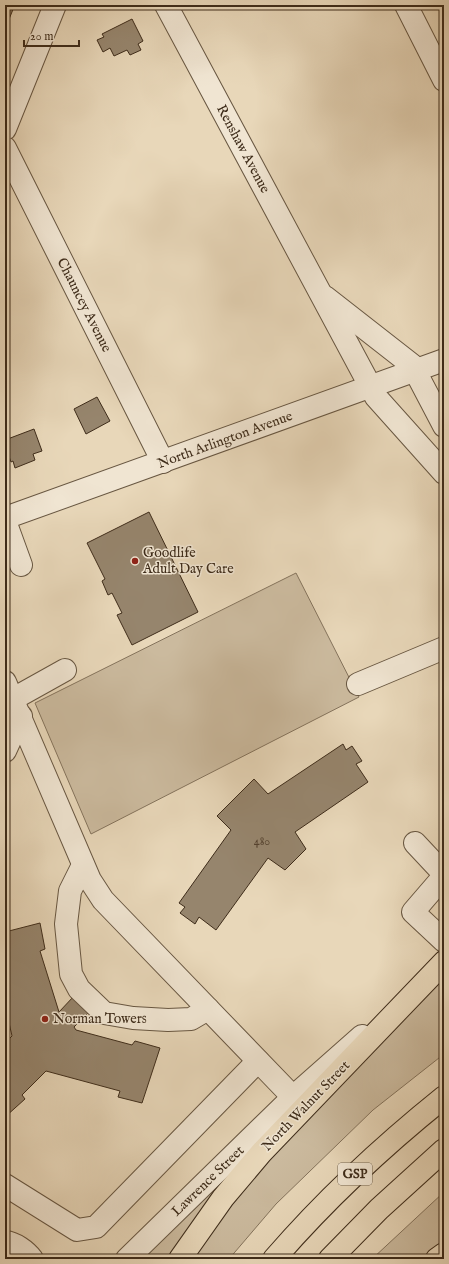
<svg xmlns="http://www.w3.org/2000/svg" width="449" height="1264" viewBox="0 0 449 1264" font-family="'IM FELL English',serif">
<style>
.green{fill:#cbba9e;stroke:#84735c}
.building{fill:#96856d;stroke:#3e2c1a}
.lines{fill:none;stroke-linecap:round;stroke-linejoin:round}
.minor-casing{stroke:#685742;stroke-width:24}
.major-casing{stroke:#3e2c1a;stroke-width:24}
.highway-casing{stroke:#3e2c1a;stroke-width:24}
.minor{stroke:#f0e5d2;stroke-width:22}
.major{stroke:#e8d7b9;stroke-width:22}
.highway{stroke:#e8d7b9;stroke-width:22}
.poi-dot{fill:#8f2418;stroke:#f0e5d2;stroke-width:1.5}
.labels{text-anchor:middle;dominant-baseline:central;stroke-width:3;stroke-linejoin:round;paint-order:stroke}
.number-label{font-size:12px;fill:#54422f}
.shield{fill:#f0e5d2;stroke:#736451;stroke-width:1}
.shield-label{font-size:13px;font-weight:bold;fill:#3e2c1a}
.street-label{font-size:14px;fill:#3e2c1a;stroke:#f0e5d2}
.poi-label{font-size:14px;fill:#3e2c1a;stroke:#f0e5d2;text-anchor:start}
</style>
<rect width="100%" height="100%" fill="#e8d7b9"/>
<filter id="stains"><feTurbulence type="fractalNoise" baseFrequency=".005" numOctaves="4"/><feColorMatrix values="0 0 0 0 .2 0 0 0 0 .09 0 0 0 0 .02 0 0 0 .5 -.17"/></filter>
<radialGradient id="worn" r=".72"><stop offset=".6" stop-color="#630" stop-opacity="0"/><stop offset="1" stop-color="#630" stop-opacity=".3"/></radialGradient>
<g class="green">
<polygon points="296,573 359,697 91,834 35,703"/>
<polygon points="444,978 444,1054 373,1110 276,1204 229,1259 193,1259 208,1234 298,1125"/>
<polygon points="226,1173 168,1259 140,1259"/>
<polygon points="444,1192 444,1242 426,1259 372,1259"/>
</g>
<g class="building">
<polygon points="5,5 14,7 5,29"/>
<polygon points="132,19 143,41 138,44 141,50 130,55 127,50 114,56 110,48 103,52 97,40 104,37 102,34"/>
<polygon points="97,397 110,421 86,434 74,409"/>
<polygon points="34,429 42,451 33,454 35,460 15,468 13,461 11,462 5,446 5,440"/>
<polygon points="149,512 198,612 132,645 117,615 122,613 112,593 108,595 102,581 105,579 87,543"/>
<polygon points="343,744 346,750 352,746 362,761 356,764 368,782 295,832 306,849 285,870 268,858 216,930 199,917 195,924 180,913 185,907 179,903 231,830 217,816 254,779 268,794"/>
<polygon points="40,923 45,949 40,951 59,1012 74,996 89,1012 74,1027 76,1030 132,1045 135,1041 160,1048 142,1103 118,1097 120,1091 46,1071 22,1095 25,1099 5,1117 5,1043 12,1036 5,1005 5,932"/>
</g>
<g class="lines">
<g class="minor-casing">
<g id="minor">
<polyline points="166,5 376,397 444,473"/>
<polyline points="406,5 444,80"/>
<polyline points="5,129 55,5"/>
<polyline points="5,148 163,462"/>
<polyline points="325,297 412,365 444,426"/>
<polyline points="5,518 444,360"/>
<polyline points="5,521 21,565"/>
<polyline points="5,682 90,880 103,900 293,1097"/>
<polyline points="358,684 444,648"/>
<polyline points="13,699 65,670"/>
<polyline points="5,751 21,716"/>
<polyline points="415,843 444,874"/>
<polyline points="83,865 70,891 66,924 71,974 79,989 104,1013 133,1018 168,1020 191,1019 208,1009"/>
<polyline points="444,876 413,912 444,941"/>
<polyline points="5,1185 77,1230 96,1227 258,1061"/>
<path d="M 5,1242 C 15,1243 26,1251 32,1259"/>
<polyline points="127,1259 293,1097 362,1036"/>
</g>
</g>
<g class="major-casing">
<g id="major">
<polyline points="180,1259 223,1198 261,1153 444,962"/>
<polyline points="437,1259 444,1254"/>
</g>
</g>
<g class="highway-casing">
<g id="highway">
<path d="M 274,1259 C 325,1200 383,1146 444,1097"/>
<polyline points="330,1259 379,1209 444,1150"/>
</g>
</g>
<use href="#minor" class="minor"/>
<use href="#major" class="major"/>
<use href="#highway" class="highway"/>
</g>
<g class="poi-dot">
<circle cx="135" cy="561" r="4"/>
<circle cx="45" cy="1019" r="4"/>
</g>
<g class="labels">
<g class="number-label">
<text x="262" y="841">480</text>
</g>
<rect class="shield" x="338" y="1163" width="34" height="22" rx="3"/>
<g class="shield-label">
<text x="355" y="1174">GSP</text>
</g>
<g class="street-label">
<text transform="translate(243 149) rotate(62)">Renshaw Avenue</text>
<text transform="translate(84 305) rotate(63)">Chauncey Avenue</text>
<text transform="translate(225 440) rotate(-20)">North Arlington Avenue</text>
<text transform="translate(306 1106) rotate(-46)">North Walnut Street</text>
<text transform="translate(208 1181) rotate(-44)">Lawrence Street</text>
</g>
<g class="poi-label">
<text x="143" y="553">Goodlife<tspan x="143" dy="16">Adult Day Care</tspan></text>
<text x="53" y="1019">Norman Towers</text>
</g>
</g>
<rect width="449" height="1264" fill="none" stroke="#e8d7b9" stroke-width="20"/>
<rect x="6" y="6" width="437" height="1252" fill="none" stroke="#3e2c1a" stroke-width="2"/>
<rect x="10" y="10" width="429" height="1244" fill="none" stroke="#3e2c1a"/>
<path d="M24 40v6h55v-6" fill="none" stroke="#3e2c1a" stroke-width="2"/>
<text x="30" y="40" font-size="12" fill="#3e2c1a" stroke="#f0e5d2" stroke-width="3" paint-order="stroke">20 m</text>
<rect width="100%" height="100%" filter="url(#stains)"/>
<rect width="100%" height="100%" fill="url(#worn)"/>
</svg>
